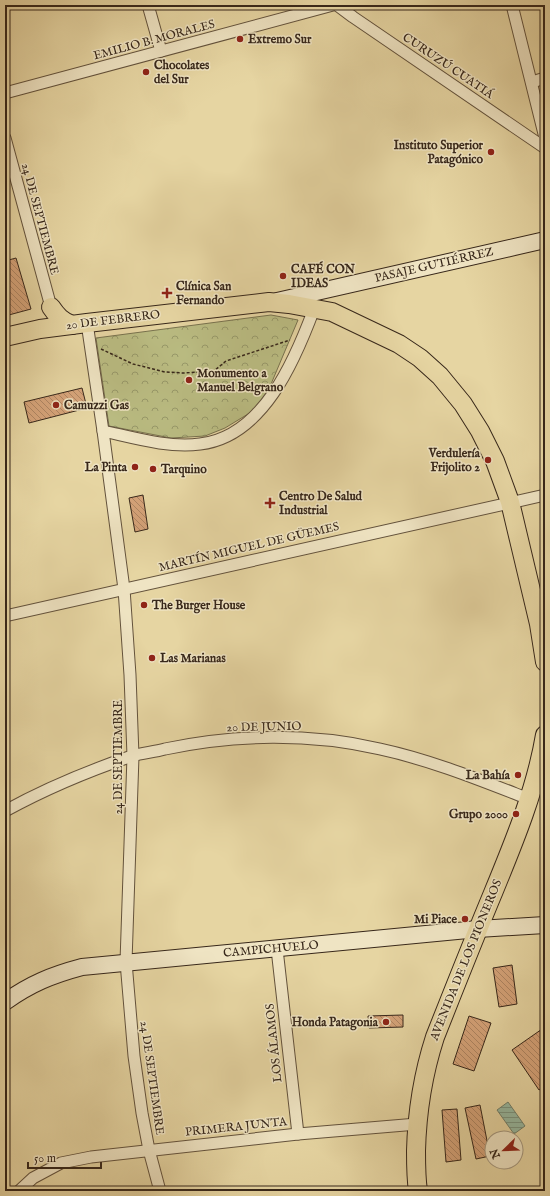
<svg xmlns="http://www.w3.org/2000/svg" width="550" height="1196" viewBox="0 0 550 1196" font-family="'IM FELL English',serif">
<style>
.forest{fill:url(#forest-crowns);stroke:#78724e}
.water{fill:url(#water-rules);stroke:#717f6b}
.building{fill:url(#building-back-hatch);stroke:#37271a}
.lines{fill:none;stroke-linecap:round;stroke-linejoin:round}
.street-casing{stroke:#63523c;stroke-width:13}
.secondary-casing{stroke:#37271a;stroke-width:18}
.primary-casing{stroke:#37271a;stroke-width:20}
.path{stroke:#37271a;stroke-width:1.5;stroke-dasharray:3 2;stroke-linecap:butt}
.street{stroke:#efe4c3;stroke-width:11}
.secondary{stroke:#efe4c3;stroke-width:16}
.primary{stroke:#e6d5a2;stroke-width:18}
.poi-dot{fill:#8f2418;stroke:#efe4c3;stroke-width:1.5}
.labels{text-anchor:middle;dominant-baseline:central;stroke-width:3;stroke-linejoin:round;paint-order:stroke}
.poi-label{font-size:12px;font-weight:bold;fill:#37271a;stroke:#efe4c3;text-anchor:start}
.street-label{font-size:12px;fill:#37271a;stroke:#efe4c3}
</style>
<defs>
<pattern id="forest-crowns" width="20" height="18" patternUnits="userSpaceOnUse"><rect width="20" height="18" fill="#babc82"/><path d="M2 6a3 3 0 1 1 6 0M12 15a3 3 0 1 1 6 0" fill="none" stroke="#98996a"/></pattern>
<pattern id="water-rules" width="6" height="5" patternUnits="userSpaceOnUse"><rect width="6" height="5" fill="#97b9a1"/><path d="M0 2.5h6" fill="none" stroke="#7c9682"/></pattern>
<pattern id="building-back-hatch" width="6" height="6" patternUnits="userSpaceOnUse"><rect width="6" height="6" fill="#d5a379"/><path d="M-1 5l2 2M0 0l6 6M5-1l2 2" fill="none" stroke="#ae8562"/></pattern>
</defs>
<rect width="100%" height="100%" fill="#e6d5a2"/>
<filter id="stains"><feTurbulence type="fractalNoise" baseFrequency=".005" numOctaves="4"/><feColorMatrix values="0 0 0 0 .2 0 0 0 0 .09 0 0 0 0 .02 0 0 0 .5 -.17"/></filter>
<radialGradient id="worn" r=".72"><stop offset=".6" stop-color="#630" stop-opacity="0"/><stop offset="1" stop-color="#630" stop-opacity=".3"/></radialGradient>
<polygon class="forest" points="271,315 298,320 266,396 248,414 225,428 205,436 171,438 109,426 96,338"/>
<polygon class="water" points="508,1102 525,1126 514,1134 497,1110"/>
<g class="building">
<polygon points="16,258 31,309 5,316 5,261"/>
<polygon points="82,388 87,408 29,423 24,402"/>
<polygon points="143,495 148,529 135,532 129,498"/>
<polygon points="512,965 517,1004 499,1007 493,968"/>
<polygon points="403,1015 403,1027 369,1028 368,1016"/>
<polygon points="469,1016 491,1023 474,1071 453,1064"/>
<polygon points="545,1027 545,1086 539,1090 512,1050"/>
<polygon points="480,1105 490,1156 476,1159 465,1108"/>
<polygon points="457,1109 461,1160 446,1162 442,1110"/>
</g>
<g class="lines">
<g class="street-casing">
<g id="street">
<polyline points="148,5 161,51"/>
<polyline points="337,5 353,17 545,148"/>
<polyline points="512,5 545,138"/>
<polyline points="532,82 545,78"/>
<polyline points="5,93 333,5"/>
<polyline points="5,138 51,307"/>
<polyline points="87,323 103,431 124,589 130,675 133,756 126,962 134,1056 142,1113 149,1150 160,1191"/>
<path d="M 103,431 C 135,438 168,448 200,444 C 263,437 295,360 314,309"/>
<polyline points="5,616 545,495"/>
<path d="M 5,811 C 45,789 88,771 132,756 C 142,753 154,752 165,749 C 235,734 310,733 380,749 C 431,760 480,780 529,799"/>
<polyline points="277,949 298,1134"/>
<polyline points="19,1191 33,1178 61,1163 91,1157 298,1134 417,1124"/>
</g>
</g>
<g class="secondary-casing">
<g id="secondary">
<polyline points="277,301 545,240"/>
<path d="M 5,1002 C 30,984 52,975 82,967 L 478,929 L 545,925"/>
</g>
</g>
<g class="primary-casing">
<g id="primary">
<path d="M 51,307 C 57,316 62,321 72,325"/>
<polyline points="5,337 40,329 87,323 269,302 289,304 332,312 399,344 420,358 440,376 463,404 480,431 495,461 510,502 539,624 545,662"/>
<path d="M 418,1191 C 416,1178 416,1164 416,1151 C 417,1112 423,1074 435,1037 C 454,989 473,941 493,893 C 514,842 536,789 545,735"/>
</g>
</g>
<polyline class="path" points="101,349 133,364 165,372 184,373 214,371 226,361 290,340"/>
<use href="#street" class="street"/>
<use href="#secondary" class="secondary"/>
<use href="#primary" class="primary"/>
</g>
<g class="poi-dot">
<circle cx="240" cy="39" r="4"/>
<circle cx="146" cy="72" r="4"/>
<circle cx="491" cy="152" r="4"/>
<circle cx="283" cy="276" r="4"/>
<path d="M165 287h4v4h4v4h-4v4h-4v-4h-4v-4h4z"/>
<circle cx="189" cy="380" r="4"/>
<circle cx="56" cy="405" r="4"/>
<circle cx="488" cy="460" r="4"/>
<circle cx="135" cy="467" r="4"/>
<circle cx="153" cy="469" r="4"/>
<path d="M268 497h4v4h4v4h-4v4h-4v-4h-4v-4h4z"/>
<circle cx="144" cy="605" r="4"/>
<circle cx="152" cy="658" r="4"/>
<circle cx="518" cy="775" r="4"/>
<circle cx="516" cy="814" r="4"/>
<circle cx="465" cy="919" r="4"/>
<circle cx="386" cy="1022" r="4"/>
</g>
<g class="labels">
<g class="poi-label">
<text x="248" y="39">Extremo Sur</text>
<text x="154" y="65">Chocolates<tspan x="154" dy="14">del Sur</tspan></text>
<text x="483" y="145" text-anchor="end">Instituto Superior<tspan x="483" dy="14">Patagónico</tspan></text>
<text x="291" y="269">CAFÉ CON<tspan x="291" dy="14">IDEAS</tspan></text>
<text x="176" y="286">Clínica San<tspan x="176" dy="14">Fernando</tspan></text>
<text x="197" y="373">Monumento a<tspan x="197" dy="14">Manuel Belgrano</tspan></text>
<text x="64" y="405">Camuzzi Gas</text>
<text x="480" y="453" text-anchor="end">Verdulería<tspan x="480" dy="14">Frijolito 2</tspan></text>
<text x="127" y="467" text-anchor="end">La Pinta</text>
<text x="161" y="469">Tarquino</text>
<text x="279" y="496">Centro De Salud<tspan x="279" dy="14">Industrial</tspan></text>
<text x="152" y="605">The Burger House</text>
<text x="160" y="658">Las Marianas</text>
<text x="510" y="775" text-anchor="end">La Bahía</text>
<text x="508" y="814" text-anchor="end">Grupo 2000</text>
<text x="457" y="919" text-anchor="end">Mi Piace</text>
<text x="378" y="1022" text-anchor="end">Honda Patagonia</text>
</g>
<g class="street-label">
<text transform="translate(154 40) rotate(-15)">EMILIO B. MORALES</text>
<text transform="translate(448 66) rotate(34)">CURUZÚ CUATIÁ</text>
<text transform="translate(40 219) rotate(75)">24 DE SEPTIEMBRE</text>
<text transform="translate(434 265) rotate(-13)">PASAJE GUTIÉRREZ</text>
<text transform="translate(113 320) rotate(-7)">20 DE FEBRERO</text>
<text transform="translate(249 547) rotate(-13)">MARTÍN MIGUEL DE GÜEMES</text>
<text transform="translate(264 727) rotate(-1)">20 DE JUNIO</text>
<text transform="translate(118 757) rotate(-90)">24 DE SEPTIEMBRE</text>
<text transform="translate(271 949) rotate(-5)">CAMPICHUELO</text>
<text transform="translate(466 960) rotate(-68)">AVENIDA DE LOS PIONEROS</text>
<text transform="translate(274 1043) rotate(-96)">LOS ÁLAMOS</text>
<text transform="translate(152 1078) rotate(82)">24 DE SEPTIEMBRE</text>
<text transform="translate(236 1127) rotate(-6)">PRIMERA JUNTA</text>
</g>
</g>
<rect width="550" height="1196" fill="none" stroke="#e6d5a2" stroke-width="20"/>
<rect x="6" y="6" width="538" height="1184" fill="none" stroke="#37271a" stroke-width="2"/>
<rect x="10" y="10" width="530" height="1176" fill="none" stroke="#37271a"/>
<g transform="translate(504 1150) rotate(247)"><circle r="19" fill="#efe4c3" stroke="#a5987f"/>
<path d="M0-3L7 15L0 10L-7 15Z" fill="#8f2418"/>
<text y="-6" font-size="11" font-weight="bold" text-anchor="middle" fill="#37271a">N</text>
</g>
<path d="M28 1162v6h73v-6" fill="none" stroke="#37271a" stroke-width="2"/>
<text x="34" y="1162" font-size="12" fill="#37271a" stroke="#efe4c3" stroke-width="3" paint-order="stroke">50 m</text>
<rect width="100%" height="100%" filter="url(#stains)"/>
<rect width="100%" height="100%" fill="url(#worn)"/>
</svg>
